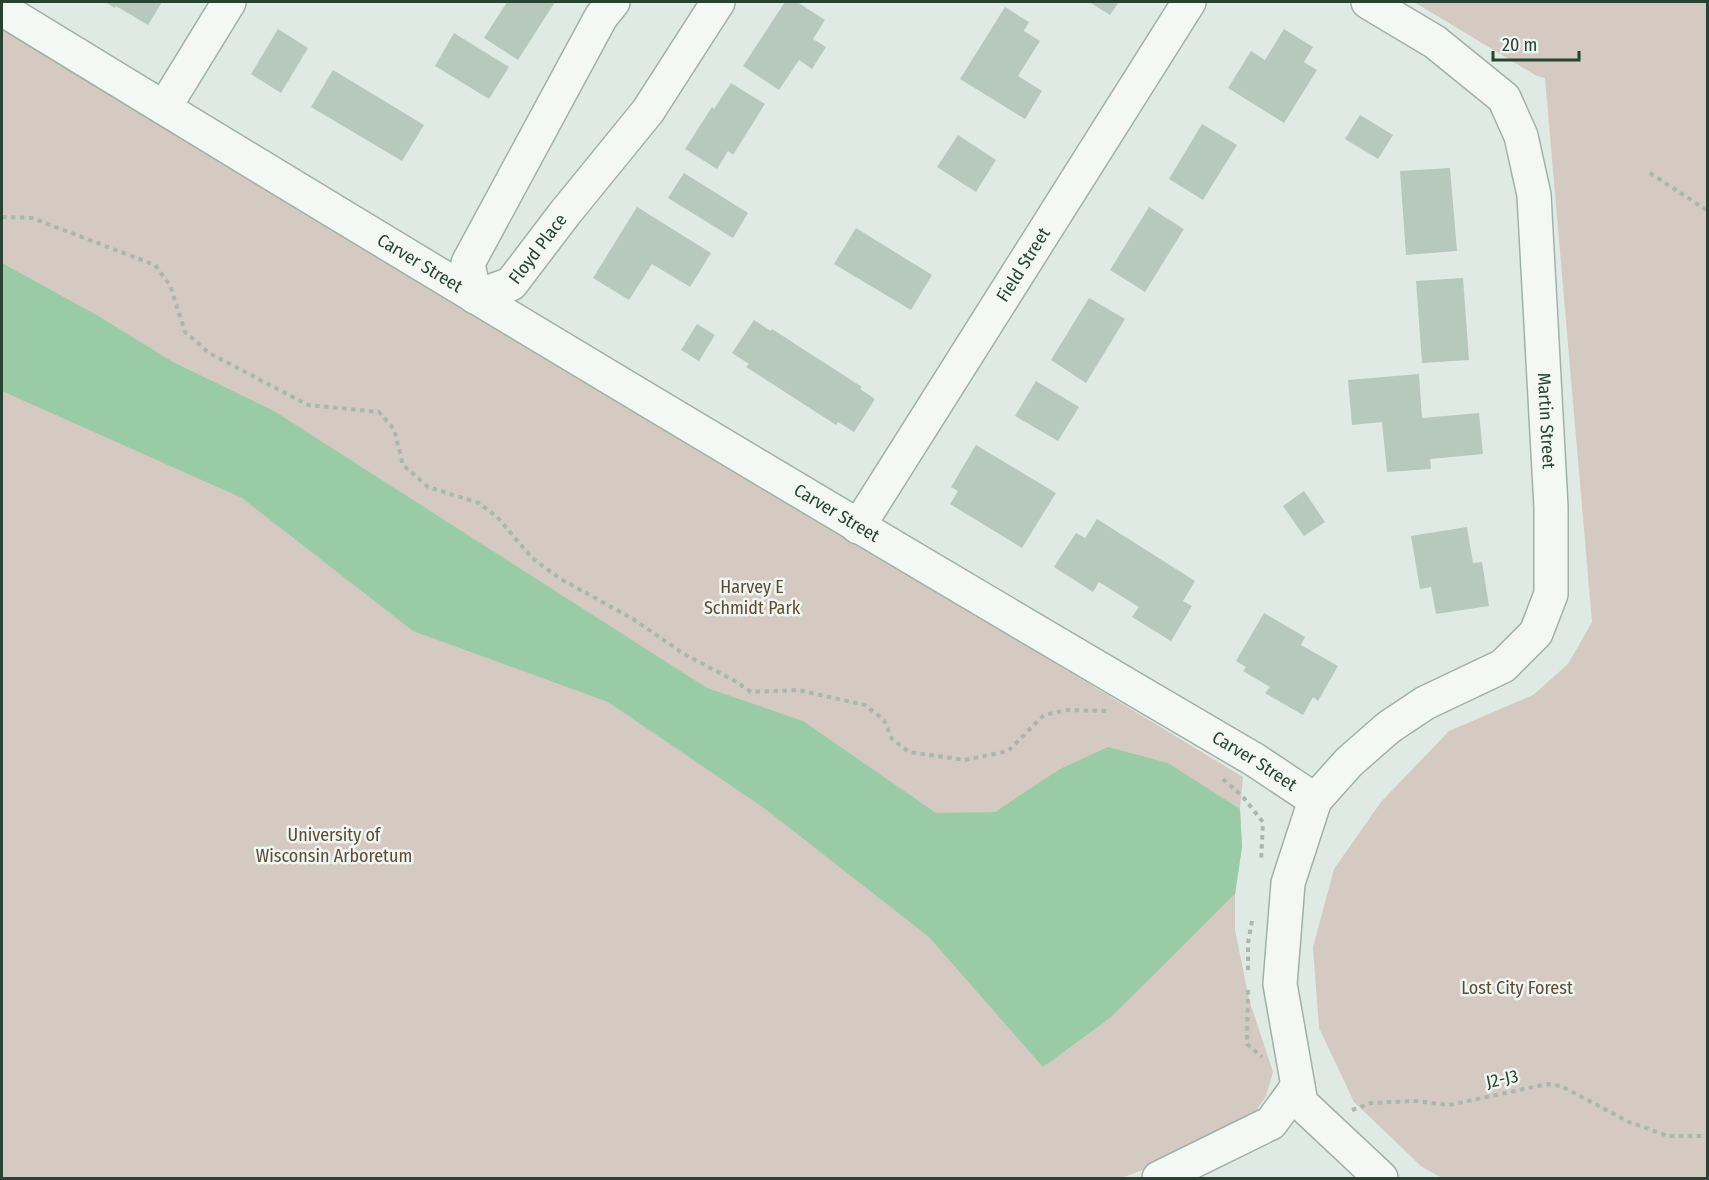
<svg xmlns="http://www.w3.org/2000/svg" width="1709" height="1180" viewBox="0 0 1709 1180" font-family="'Fira Sans Condensed',sans-serif">
<style>
.green{fill:#d4cac1}
.water{fill:#99cca6}
.building{fill:#b7c8bd}
.lines{fill:none;stroke-linecap:round;stroke-linejoin:round}
.minor-casing{stroke:#a1b1a7;stroke-width:36}
.path{stroke:#aab7ae;stroke-width:4;stroke-dasharray:4.5 4.5;stroke-linecap:butt}
.minor{stroke:#f3f8f5;stroke-width:33}
.labels{text-anchor:middle;dominant-baseline:central;stroke-width:5;stroke-linejoin:round;paint-order:stroke}
.street-label{font-size:18px;fill:#284331;stroke:#f0f7f2}
.park-label{font-size:18px;fill:#5f4b34;stroke:#f0f7f2}
</style>
<rect width="100%" height="100%" fill="#e0eae4"/>
<g class="green">
<polygon points="1414,2 1707,2 1707,1178 1442,1178 1422,1167 1354,1102 1319,1028 1313,947 1334,869 1381,802 1449,731 1533,695 1568,664 1592,622 1545,78 1537,76"/>
<polygon points="2,25 1243,777 1240,809 1242,847 1235,894 1235,930 1249,999 1273,1072 1266,1096 1250,1120 1146,1169 1121,1178 2,1178"/>
</g>
<polygon class="water" points="2,263 100,317 173,362 274,411 707,688 803,721 936,813 995,812 1060,769 1108,747 1168,763 1240,809 1242,847 1235,894 1110,1018 1043,1067 929,937 764,808 608,702 413,631 242,498 2,391"/>
<g class="building">
<polygon points="105,2 162,2 148,25 116,6 115,8"/>
<polygon points="507,2 555,2 518,60 484,38"/>
<polygon points="785,2 797,2 825,20 813,39 826,47 812,69 799,60 779,90 743,66"/>
<polygon points="1089,2 1119,2 1110,15"/>
<polygon points="1005,7 1029,22 1024,31 1040,41 1018,76 1042,91 1025,119 960,79"/>
<polygon points="278,29 308,48 281,93 251,74"/>
<polygon points="1284,29 1313,47 1304,62 1317,70 1284,123 1228,88 1251,51 1265,60"/>
<polygon points="454,33 509,67 489,99 435,66"/>
<polygon points="333,70 424,125 402,161 311,107"/>
<polygon points="731,83 765,104 733,155 728,151 717,169 685,149 712,107 714,109"/>
<polygon points="1360,115 1393,135 1378,159 1345,139"/>
<polygon points="1202,124 1237,145 1203,200 1169,179"/>
<polygon points="958,135 996,160 976,192 937,167"/>
<polygon points="1450,168 1457,251 1406,255 1400,171"/>
<polygon points="684,173 748,213 733,238 668,198"/>
<polygon points="637,207 711,253 690,287 652,264 629,300 593,278"/>
<polygon points="1149,207 1184,229 1145,292 1110,270"/>
<polygon points="856,228 932,275 911,310 834,264"/>
<polygon points="1463,278 1469,360 1422,363 1416,281"/>
<polygon points="1089,298 1125,319 1086,383 1051,360"/>
<polygon points="754,320 771,331 772,329 862,387 860,389 875,399 854,432 838,422 836,425 746,367 749,364 732,353"/>
<polygon points="697,324 715,335 699,361 681,350"/>
<polygon points="1419,374 1422,418 1479,413 1483,454 1430,459 1431,469 1387,472 1382,422 1352,425 1348,380"/>
<polygon points="1036,381 1079,407 1058,441 1015,416"/>
<polygon points="976,445 1056,493 1022,548 950,504 958,491 951,487"/>
<polygon points="1304,491 1325,522 1304,536 1283,506"/>
<polygon points="1097,519 1195,581 1183,601 1192,606 1171,641 1132,617 1139,607 1099,582 1093,592 1054,567 1076,533 1085,538"/>
<polygon points="1467,527 1473,563 1482,562 1489,606 1436,614 1431,587 1420,589 1411,536"/>
<polygon points="1264,613 1305,637 1301,645 1338,666 1318,701 1313,697 1303,715 1265,693 1270,687 1243,671 1246,667 1236,661"/>
</g>
<g class="lines">
<g class="minor-casing">
<g id="minor">
<path id="s1" d="M 613,2 L 601,17 L 468,263 L 475,297 L 511,284 L 565,213 L 648,111 L 718,2"/>
<path id="s2" d="M 1368,2 L 1435,42 L 1504,98 L 1521,136 L 1534,195 L 1551,507 L 1551,594 L 1536,633 L 1503,666 L 1425,703 L 1389,727 L 1349,762 L 1315,800 L 1288,883 L 1280,984 L 1301,1103 L 1381,1178"/>
<path id="s3" d="M 2,9 C 417,263 835,514 1255,760 L 1315,800"/>
<polyline points="164,108 229,2"/>
<path id="s4" d="M 858,527 L 1189,2"/>
<polyline points="1159,1178 1271,1123 1298,1086"/>
</g>
</g>
<g class="path">
<polyline points="1650,173 1708,211"/>
<polyline points="2,217 32,218 155,265 170,285 185,332 209,353 308,405 379,412 394,429 403,465 428,487 479,503 498,518 532,558 559,578 633,619 684,654 735,681 751,692 798,690 865,705 884,720 892,739 909,752 965,760 1008,751 1044,715 1068,710 1107,711"/>
<polyline points="1223,779 1243,797 1263,822 1261,861"/>
<polyline points="1248,970 1248,943 1252,921"/>
<polyline points="1248,990 1247,1044 1262,1057"/>
<polyline points="1352,1110 1371,1103 1416,1101 1449,1105 1548,1084 1561,1086 1629,1122 1668,1136 1708,1136"/>
</g>
<use href="#minor" class="minor"/>
</g>
<g class="labels">
<g class="street-label">
<text stroke="none"><textPath href="#s1" startOffset="416">Floyd Place</textPath></text>
<text stroke="none"><textPath href="#s3" startOffset="489">Carver Street</textPath></text>
<text stroke="none"><textPath href="#s4" startOffset="310">Field Street</textPath></text>
<text stroke="none"><textPath href="#s2" startOffset="495">Martin Street</textPath></text>
<text stroke="none"><textPath href="#s3" startOffset="975">Carver Street</textPath></text>
<text stroke="none"><textPath href="#s3" startOffset="1461">Carver Street</textPath></text>
<text transform="translate(1502 1079) rotate(-12)">J2-J3</text>
</g>
<g class="park-label">
<text x="752" y="587">Harvey E<tspan x="752" dy="21">Schmidt Park</tspan></text>
<text x="334" y="835">University of<tspan x="334" dy="21">Wisconsin Arboretum</tspan></text>
<text x="1517" y="988">Lost City Forest</text>
</g>
</g>
<rect width="1709" height="1180" fill="none" stroke="#284331" stroke-width="6"/>
<path d="M1493 51v9h86v-9" fill="none" stroke="#284331" stroke-width="3"/>
<text x="1502" y="51" font-size="18" fill="#284331" stroke="#f0f7f2" stroke-width="4.5" paint-order="stroke">20 m</text>
</svg>
